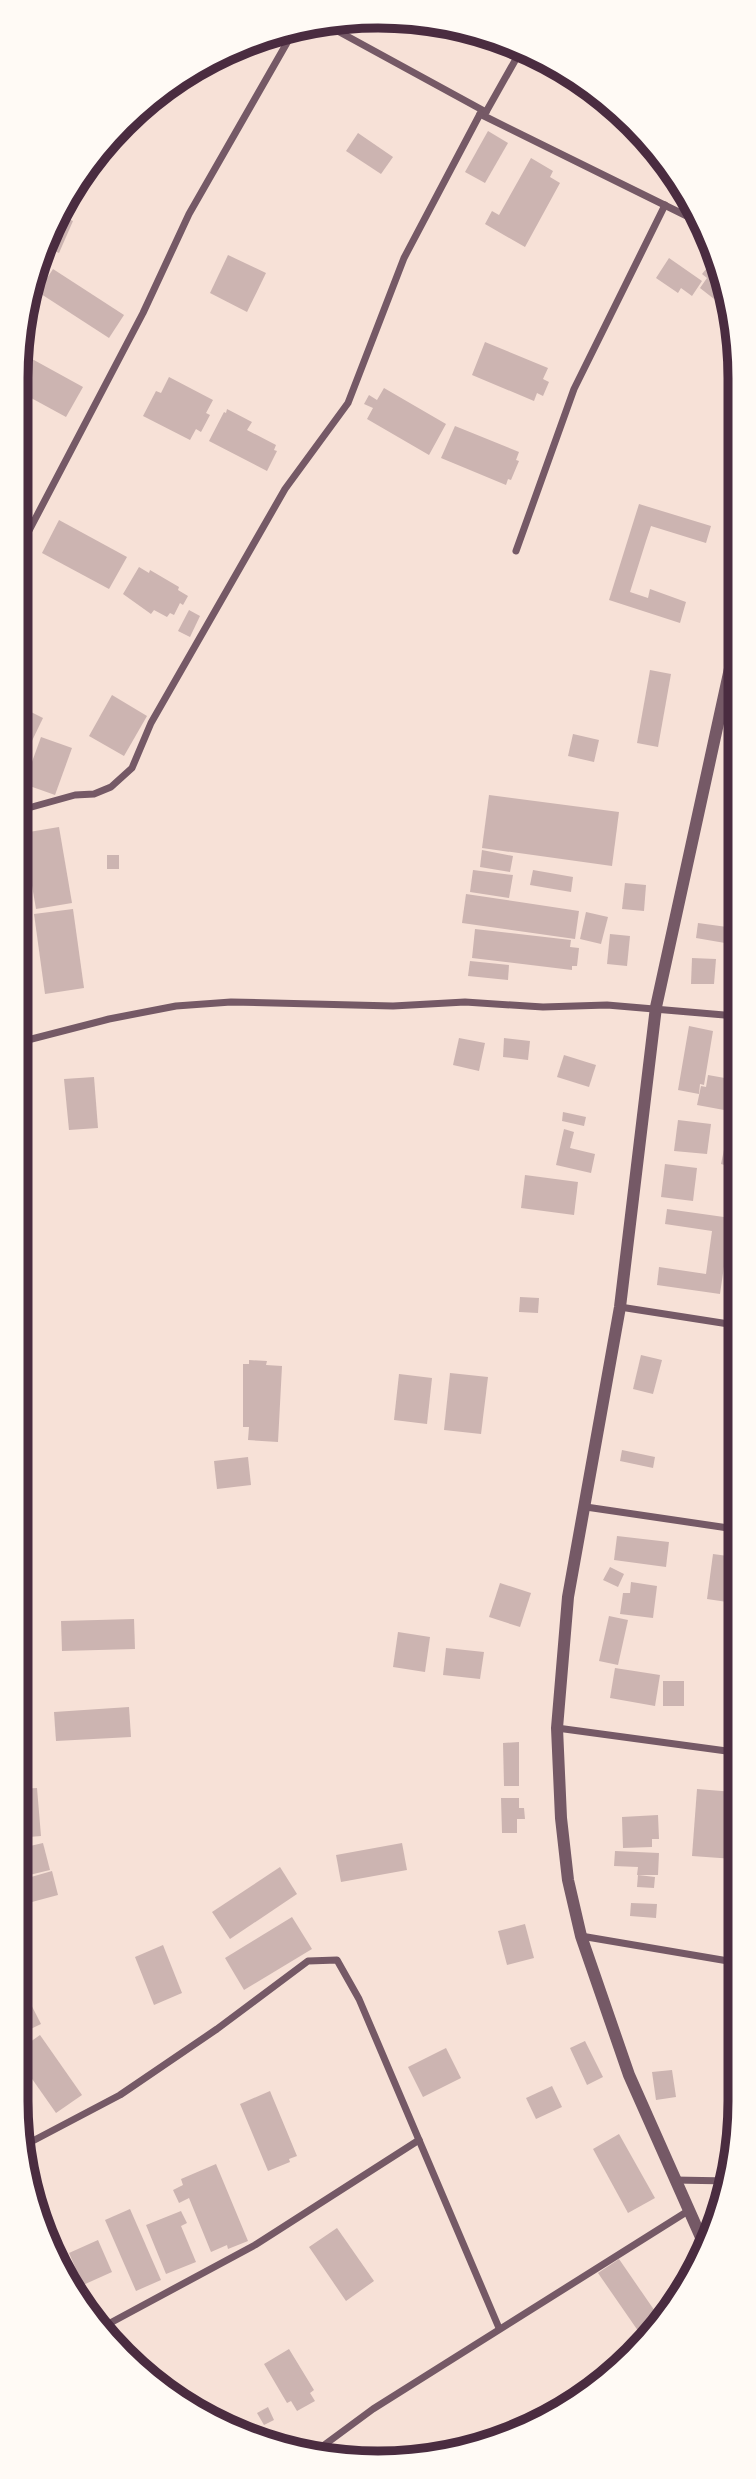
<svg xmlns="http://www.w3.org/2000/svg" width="756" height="2479" viewBox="0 0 756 2479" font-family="'Public Sans',sans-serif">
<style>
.building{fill:#ccb4b1}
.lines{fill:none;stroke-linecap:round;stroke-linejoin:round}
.minor{stroke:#755966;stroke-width:7}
.tertiary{stroke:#755966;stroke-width:12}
.rim{fill:none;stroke:#4a2c40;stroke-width:9}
</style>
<rect width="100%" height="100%" fill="#f7e1d7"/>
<g class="building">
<polygon points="488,131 508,143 485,183 465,172"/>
<polygon points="358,133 393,157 381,174 346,151"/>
<polygon points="531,158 553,171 550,177 560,183 525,247 485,224 492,211 499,215"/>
<polygon points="61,216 73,221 59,253 47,248"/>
<polygon points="228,255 266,273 247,312 210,293"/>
<polygon points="669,258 702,281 692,296 681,288 678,293 656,278"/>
<polygon points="711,263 716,267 717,265 732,313 700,288 707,278 702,274"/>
<polygon points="53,269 124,315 109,338 38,292"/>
<polygon points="485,342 548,368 543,379 549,382 543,396 537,393 534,401 472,375"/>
<polygon points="23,354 83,387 66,417 22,393"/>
<polygon points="169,377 213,400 206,413 210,415 201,432 196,429 190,440 143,416 156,391 161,393"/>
<polygon points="384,388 446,424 429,455 367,419 373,408 364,404 369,395 377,400"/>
<polygon points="227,409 252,422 247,430 276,445 274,450 277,451 267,471 209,441 224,412 226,413"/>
<polygon points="455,426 519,452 516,460 519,461 511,480 508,479 506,485 441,458"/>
<polygon points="737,455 737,482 727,478"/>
<polygon points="639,504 711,526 706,543 651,526 646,541 630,592 648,598 650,589 686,602 680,623 609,600"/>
<polygon points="59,520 127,557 109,589 42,553"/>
<polygon points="139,567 149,573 150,570 179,587 178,590 188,596 183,605 180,603 174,615 170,613 167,617 154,610 151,614 123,594"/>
<polygon points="189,610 200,616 190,637 178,631"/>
<polygon points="650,670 671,674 658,747 637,743"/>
<polygon points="112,695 147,716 124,756 89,736"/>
<polygon points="21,707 43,718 29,747 21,743"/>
<polygon points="573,734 599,740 594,762 568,756"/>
<polygon points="41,737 72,748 55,795 24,784"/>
<polygon points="489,795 619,812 612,866 482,848"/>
<polygon points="59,827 72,903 36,909 23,833"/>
<polygon points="482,850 513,856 510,872 480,867"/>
<rect x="107" y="855" width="12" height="14"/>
<polygon points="473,870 513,875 509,898 470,892"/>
<polygon points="533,870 573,877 571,892 530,885"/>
<polygon points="625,883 646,885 644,911 622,909"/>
<polygon points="466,894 579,911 575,939 462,923"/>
<polygon points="73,909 84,988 45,994 34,914"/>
<polygon points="586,912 608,917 601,944 580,939"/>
<polygon points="698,923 727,927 725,943 696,938"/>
<polygon points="475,929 571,940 570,947 579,948 577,966 572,966 572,970 472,958"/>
<polygon points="610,934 630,936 627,966 607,964"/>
<polygon points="692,958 716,959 714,984 691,984"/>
<polygon points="470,961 509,965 508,980 468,976"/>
<polygon points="689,1026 713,1031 704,1085 700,1084 699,1094 678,1090"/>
<polygon points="459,1038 485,1043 479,1071 453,1065"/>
<polygon points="504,1038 530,1041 528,1060 503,1057"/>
<polygon points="564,1055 596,1065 589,1087 557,1077"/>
<polygon points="708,1075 736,1080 735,1112 697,1105 701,1086 706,1087"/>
<polygon points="94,1077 98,1128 69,1130 64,1079"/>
<polygon points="563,1112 586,1117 584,1126 562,1121"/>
<polygon points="678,1120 711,1124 707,1154 674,1151"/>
<polygon points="564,1129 574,1132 570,1148 595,1154 591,1173 556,1165"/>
<polygon points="726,1140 735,1143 735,1168 721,1164"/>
<polygon points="665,1164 697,1168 693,1201 661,1197"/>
<polygon points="525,1175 578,1182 574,1215 521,1208"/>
<polygon points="667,1209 731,1218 720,1294 657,1285 659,1267 706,1274 712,1231 665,1224"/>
<polygon points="520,1297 539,1298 538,1313 519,1312"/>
<polygon points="641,1355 662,1360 653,1394 633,1389"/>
<polygon points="249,1360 267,1361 266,1365 282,1366 278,1442 248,1440 249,1427 243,1427 243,1364 249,1364"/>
<polygon points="450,1373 488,1377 481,1434 444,1430"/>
<polygon points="399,1374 432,1378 427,1424 394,1420"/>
<polygon points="622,1450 655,1457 653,1468 620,1461"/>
<polygon points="248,1457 251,1485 217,1489 214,1461"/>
<polygon points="617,1536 669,1542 666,1567 614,1560"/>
<polygon points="713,1554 735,1557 734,1603 707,1599"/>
<polygon points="610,1567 624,1574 618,1587 603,1580"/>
<polygon points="631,1582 657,1586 653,1618 620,1614 623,1593 630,1593"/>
<polygon points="500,1583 531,1593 520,1627 489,1617"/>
<polygon points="609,1616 628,1620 618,1665 599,1661"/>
<polygon points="134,1619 135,1649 62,1651 61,1621"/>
<polygon points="398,1632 430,1637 425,1672 393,1667"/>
<polygon points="446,1648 484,1652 480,1679 443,1675"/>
<polygon points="615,1668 660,1675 655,1706 610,1698"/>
<rect x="663" y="1681" width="21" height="25"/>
<polygon points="129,1707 131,1737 56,1741 54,1712"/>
<polygon points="519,1742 519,1786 504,1786 503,1743"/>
<polygon points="37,1788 41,1836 17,1838 17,1789"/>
<polygon points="697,1789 734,1792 734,1859 692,1856"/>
<polygon points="501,1798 519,1798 519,1808 524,1808 525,1819 517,1819 517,1833 502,1833"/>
<polygon points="658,1815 659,1839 652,1839 652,1847 623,1848 622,1817"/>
<polygon points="43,1843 50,1870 17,1878 17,1849"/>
<polygon points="402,1843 407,1870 341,1882 336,1855"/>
<polygon points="615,1851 659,1853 658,1875 637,1875 638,1867 614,1866"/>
<polygon points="280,1867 297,1894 230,1939 212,1912"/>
<polygon points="52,1871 58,1895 17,1906 17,1881"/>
<polygon points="638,1875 655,1877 654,1888 637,1887"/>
<polygon points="631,1903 657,1904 656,1918 630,1916"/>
<polygon points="292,1917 312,1949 244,1990 225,1958"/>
<polygon points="525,1924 534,1958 507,1965 498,1931"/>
<polygon points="163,1945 182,1993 154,2005 135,1957"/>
<polygon points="16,1975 41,2024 16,2036"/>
<polygon points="40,2035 82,2095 56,2113 16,2056 16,2052"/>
<polygon points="585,2041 603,2077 587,2085 570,2048"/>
<polygon points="446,2048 461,2078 423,2097 408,2067"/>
<polygon points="672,2070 676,2097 656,2100 652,2072"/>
<polygon points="552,2086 562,2107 536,2119 526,2098"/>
<polygon points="270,2091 297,2156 289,2159 290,2162 268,2171 240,2104"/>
<polygon points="619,2134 655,2198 628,2213 593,2149"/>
<polygon points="216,2164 248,2241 228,2249 227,2245 211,2252 189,2198 179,2203 173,2190 183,2185 181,2179"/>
<polygon points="130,2209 161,2280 136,2291 105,2220"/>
<polygon points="181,2211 187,2223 181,2226 196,2262 166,2274 146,2225"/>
<polygon points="337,2228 374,2281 346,2301 309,2247"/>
<polygon points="98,2240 112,2272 83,2285 69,2253"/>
<polygon points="619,2259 661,2320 643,2338 598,2273"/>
<polygon points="289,2349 314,2390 310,2393 315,2401 297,2411 291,2401 287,2403 264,2364"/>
<polygon points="268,2407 274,2420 264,2425 257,2413"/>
</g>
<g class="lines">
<g class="minor">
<polyline points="323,23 486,112 480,114 705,225"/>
<polyline points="486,112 521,50"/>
<polyline points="22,544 143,313 189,214 296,27"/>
<polyline points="516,551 574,389 665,205"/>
<polyline points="21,810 75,795 94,794 111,787 132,768 151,723 285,489 348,403 404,258 480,114"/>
<polyline points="20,1042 109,1019 176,1006 231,1002 393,1006 465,1002 543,1007 607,1005 736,1016"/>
<polyline points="620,1307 735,1325"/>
<polyline points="586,1507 735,1529"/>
<polyline points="557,1728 734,1752"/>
<polyline points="581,1936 734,1962"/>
<polyline points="25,2145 120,2095 217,2029 308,1961 337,1960 359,1999 499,2328"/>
<polyline points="674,2180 730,2181"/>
<polyline points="99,2329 255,2245 419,2140"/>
<polyline points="312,2454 373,2409 688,2211"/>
</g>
<polyline class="tertiary" points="704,2244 629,2075 581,1936 568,1880 561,1818 557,1728 568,1597 620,1307 656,1007 736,641"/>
</g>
<path d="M0 0H756V2479H0ZM378 28H378A350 350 0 0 1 728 378V2101A350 350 0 0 1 378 2451H378A350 350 0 0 1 28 2101V378A350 350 0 0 1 378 28Z" fill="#fffaf5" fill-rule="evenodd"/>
<path class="rim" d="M378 28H378A350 350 0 0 1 728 378V2101A350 350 0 0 1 378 2451H378A350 350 0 0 1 28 2101V378A350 350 0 0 1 378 28Z"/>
</svg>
